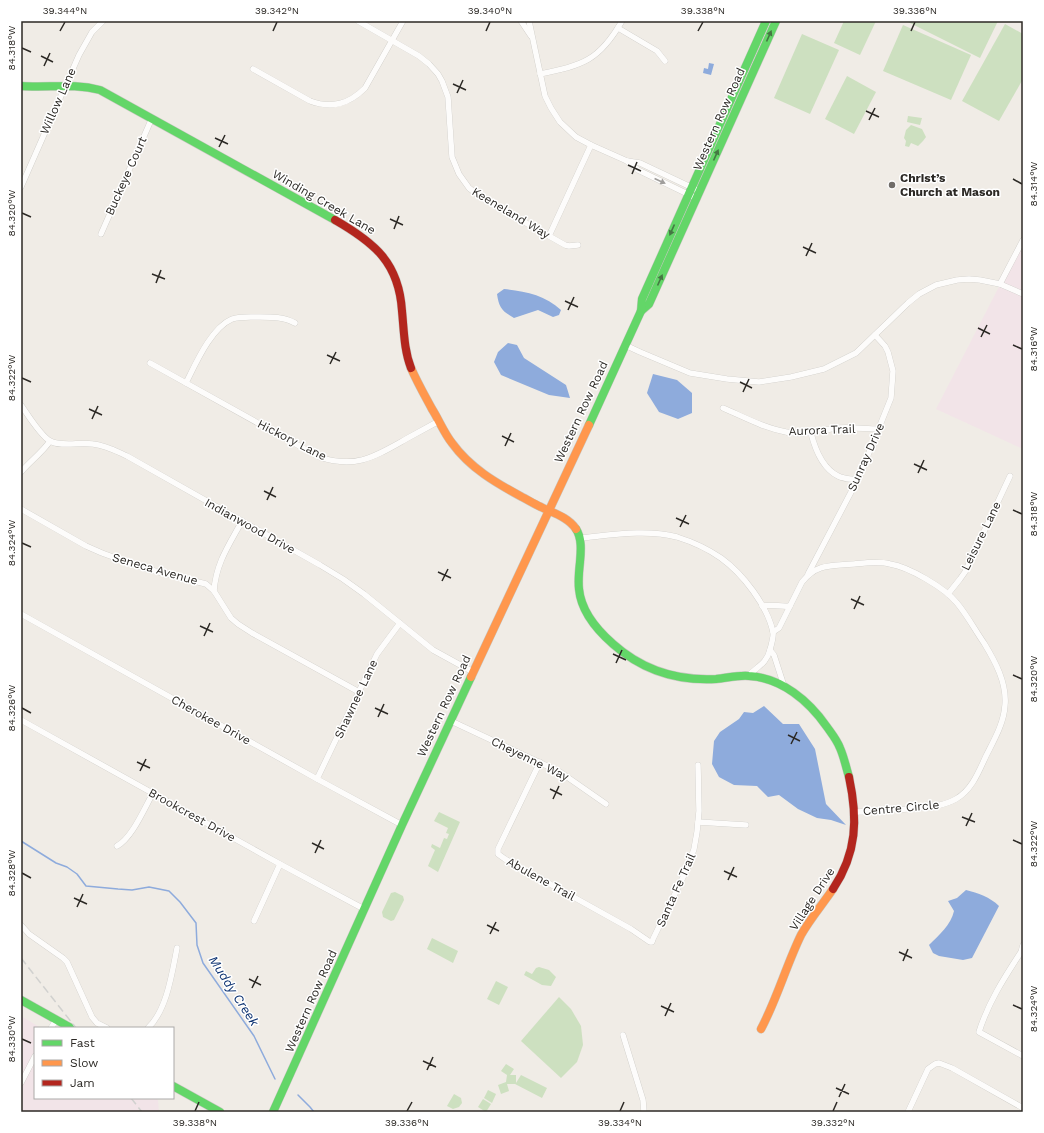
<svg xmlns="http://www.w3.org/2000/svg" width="1044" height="1133" viewBox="0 0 1044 1133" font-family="'Work Sans',sans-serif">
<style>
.commercial{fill:#f2e4e8}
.green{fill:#cde0c0}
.water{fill:#8eabdc}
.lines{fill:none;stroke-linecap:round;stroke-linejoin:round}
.stream{stroke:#8eabdc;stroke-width:1.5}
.street-casing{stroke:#c8c6c1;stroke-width:6}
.fast-casing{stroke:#c8c6c1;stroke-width:9}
.slow-casing{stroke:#c8c6c1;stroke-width:9}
.jam-casing{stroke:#c8c6c1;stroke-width:9}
.street{stroke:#fdfcfb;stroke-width:5.5}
.fast{stroke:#63d668;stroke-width:8}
.slow{stroke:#ff974d;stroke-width:8}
.jam{stroke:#b3261e;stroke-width:8}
.rail{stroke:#d1d1cf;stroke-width:1.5;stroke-dasharray:8 4;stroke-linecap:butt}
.oneway{fill:#457743}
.oneway2{fill:#9f9d9b}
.ticks{fill:none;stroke:#2c2925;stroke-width:1.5}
.poi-dot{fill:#716d69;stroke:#fff;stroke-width:1.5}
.labels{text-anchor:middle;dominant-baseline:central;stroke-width:3;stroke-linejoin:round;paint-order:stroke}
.street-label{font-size:12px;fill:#2c2925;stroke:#fff}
.poi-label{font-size:12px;font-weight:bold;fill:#2c2925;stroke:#fff;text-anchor:start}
.water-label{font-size:13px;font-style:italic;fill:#0a3070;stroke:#fff}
.neatline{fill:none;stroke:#2c2925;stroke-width:1.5}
.ticks-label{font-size:10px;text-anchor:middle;fill:#2c2925}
</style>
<rect width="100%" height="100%" fill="#f0ece6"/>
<g class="commercial">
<polygon points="1023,240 1023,449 936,409"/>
<polygon points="21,1016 41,1028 35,1028 35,1098 155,1098 158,1100 159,1112 21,1112"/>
</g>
<g class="green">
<polygon points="844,21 876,21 860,55 834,43"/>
<polygon points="906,21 998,21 980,58"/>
<polygon points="1005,24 1023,34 1023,79 999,121 962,101"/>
<polygon points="903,25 971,55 951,100 883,71"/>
<polygon points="802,34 839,50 810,114 774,98"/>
<polygon points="847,76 876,92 854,134 825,119"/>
<polygon points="908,116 922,118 920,125 907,122"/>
<polygon points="911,125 922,129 926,137 923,141 918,146 911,143 909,147 905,146 906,141 904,138 906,130"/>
<polygon points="439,812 460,822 438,872 428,866 435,850 431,847 432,844 440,848 444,838 447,839 449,834 446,833 448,828 434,821"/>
<polygon points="395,892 403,896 404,900 394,920 391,921 383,917 382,912 391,893"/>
<polygon points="432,938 458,951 453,963 427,949"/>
<polygon points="539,967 549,970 556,977 551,986 542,985 524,975 526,971 532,974 536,968"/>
<polygon points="496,981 508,987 499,1005 487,999"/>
<polygon points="559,997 571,1009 581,1026 583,1045 577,1062 561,1078 521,1041"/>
<polygon points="506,1064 514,1069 510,1075 516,1075 516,1083 521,1075 547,1088 542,1098 515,1084 507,1084 509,1091 501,1094 498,1085 506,1082 507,1075 501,1071"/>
<polygon points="488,1090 496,1094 492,1103 484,1098"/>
<polygon points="454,1094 461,1098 462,1103 459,1107 453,1109 447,1106"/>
<polygon points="483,1099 491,1104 486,1112 478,1107"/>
</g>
<g class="water">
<polygon points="709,63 714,64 711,75 703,73 704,68 708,69"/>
<path d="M 504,289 C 525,291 545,295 561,310 L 559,315 L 553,317 L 538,310 L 514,318 C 502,311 499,308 497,294 Z"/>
<polygon points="508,343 517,345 524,358 566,385 570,398 549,395 501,375 494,362 498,352"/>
<polygon points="653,374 677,380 692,393 692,413 678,419 659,412 647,393"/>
<polygon points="764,706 783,724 799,724 815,749 826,804 846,825 831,820 817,818 798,809 779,795 768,797 757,786 734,785 719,777 712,764 714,741 720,732 739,719 744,712 753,713"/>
<path d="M 966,890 C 978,893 990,897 999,906 L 972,958 L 963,960 L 939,956 L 933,953 L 929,945 C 939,935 951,925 954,911 L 948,901 L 957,898 Z"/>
</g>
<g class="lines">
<g class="stream">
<polyline points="21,841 56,863 67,867 77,874 86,886 118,889 132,890 149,887 169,891 180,902 196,923 197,945 203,963 254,1036 275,1079"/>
<polyline points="298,1095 310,1107 314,1112"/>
</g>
<g class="street-casing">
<g id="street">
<polyline points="358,21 419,56 429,64 438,74 442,81 448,97 452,157 459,174 469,188 482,198 549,236 565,245 569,246 578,245"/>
<polyline points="521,21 531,36"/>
<polyline points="529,21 545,96 551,108 560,122 576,137 591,145 627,161 638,170 696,198"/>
<polyline points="618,28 657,51 665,61"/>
<path d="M 253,69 L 310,101 C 332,109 349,104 365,88 L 403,21"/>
<path d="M 540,74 C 583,65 599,61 622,21"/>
<polyline points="627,161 640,163 695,189"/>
<polyline points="21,187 79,55 92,32 103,21"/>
<polyline points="101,234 152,118"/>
<polyline points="549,236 591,145"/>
<polyline points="1000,284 1023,240"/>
<polyline points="625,345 640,352 690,373 727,379 759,382 791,377 824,369 856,353 908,303 919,294 936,285 957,280 969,279 980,280 1000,284 1023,294"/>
<path d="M 150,363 L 319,457 C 356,469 374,457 406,439 C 417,433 428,427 439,421"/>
<path d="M 186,383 C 196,363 211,328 232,319 C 241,316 250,317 260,317 C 272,317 284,317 295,323"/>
<path d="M 21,405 C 28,415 40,435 50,441 C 61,447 80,442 93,444 C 105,445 116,451 127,456 L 320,565 L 343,579 L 364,594 L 433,650 L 473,672"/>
<path d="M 723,408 C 744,417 764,428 786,432 C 804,436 821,430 838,428 C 852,427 866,429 879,429"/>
<path d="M 811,433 C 815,449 822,468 838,476 C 844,479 851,479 857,480"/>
<path d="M 21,472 C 30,461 42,453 50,441"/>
<polyline points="21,509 86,546 102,553 143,568 206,584 214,591 231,618 238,624 252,633 359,692"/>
<path d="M 580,538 C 611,535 647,529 677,537 C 693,542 708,549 721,558 C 743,574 767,605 773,632 C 774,637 771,645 770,650 C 766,664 758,666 749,675"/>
<polyline points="808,574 860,475 891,398 893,371 888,352 885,346 875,335"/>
<path d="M 214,591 C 216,563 229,545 242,521"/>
<polyline points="948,594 960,579 965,572 1010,476"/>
<path d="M 762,606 C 772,604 781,607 790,606"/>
<polyline points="21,614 317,779 402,825"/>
<path d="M 773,632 L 779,628 L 802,582 C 817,563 831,566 854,564 C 865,563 878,561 890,564 C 909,567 945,588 957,603 C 967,615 975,630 984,643 C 995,661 1007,683 1005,705 C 1004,723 994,740 986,756 C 979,771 972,790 956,799 C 938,809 914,808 894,810 C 881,811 867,812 854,812"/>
<polyline points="770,650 774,655 784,686"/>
<polyline points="21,720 280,864 364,909"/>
<polyline points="451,721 560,772 606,804"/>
<polyline points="540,762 498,849 498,854 505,859 631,929 650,942 652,942 653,939 687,869 694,849 697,832 699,811 698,765"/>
<polyline points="317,779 377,654 400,623"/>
<polyline points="698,822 746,825"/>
<path d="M 117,846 C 132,838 144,809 153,793"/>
<polyline points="254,921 280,864"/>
<polyline points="21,925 29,934 63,958 67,962 92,1017 97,1023 107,1028"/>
<path d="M 1023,945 L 1021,952 C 1004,978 988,1003 979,1032 L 1023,1056"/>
<polyline points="51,1028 56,1020"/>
<path d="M 148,1028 C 167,1010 172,973 177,948"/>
<polyline points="623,1035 643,1100 644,1112"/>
<polyline points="21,1083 35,1056"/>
<polyline points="908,1112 928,1069 935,1064 939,1063 952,1068 1023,1108"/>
</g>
</g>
<g class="fast-casing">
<g id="fast">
<path d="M 21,86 C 48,88 73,83 100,90 L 335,220"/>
<polyline points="641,311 649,304 776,21"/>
<polyline points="589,425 641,311 642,299 766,21"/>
<path d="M 576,529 C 582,538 581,551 580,562 C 579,571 578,580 579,589 C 581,611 597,630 613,644 C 642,670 678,681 716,679 C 727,678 738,675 749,676 C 782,678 809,701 827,727 C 832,734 837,740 840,748 C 844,757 846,767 849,777"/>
<polyline points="21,1000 71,1028"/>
<polyline points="173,1086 220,1112"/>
<polyline points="273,1112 402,825 471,677"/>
</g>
</g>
<g class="slow-casing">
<g id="slow">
<path d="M 411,368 C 417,382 425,396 432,409 C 439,420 444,433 452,443 C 470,468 496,483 522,497 C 528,500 534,504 541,507 C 553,513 568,517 576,529"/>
<polyline points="471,677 589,425"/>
<path d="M 761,1029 C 777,999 786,966 801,935 C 810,919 822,905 833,889"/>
</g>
</g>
<g class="jam-casing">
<g id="jam">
<path d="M 335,220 C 375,243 399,263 402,311 C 404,331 404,350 411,368"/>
<path d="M 833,889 C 857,853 858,819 849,777"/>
</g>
</g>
<use href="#street" class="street"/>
<use href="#fast" class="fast"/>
<use href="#slow" class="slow"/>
<use href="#jam" class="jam"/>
<g class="rail">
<polyline points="21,958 76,1028"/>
<polyline points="131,1098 142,1112"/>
</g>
</g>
<defs><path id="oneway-solid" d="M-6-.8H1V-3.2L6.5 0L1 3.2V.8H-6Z"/></defs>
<g class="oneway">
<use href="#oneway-solid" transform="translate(769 36) rotate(-66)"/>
<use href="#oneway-solid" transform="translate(716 155) rotate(-66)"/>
<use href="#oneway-solid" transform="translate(672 230) rotate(114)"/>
<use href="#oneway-solid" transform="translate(660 280) rotate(-66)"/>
</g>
<use class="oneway2" href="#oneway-solid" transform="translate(660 181) rotate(25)"/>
<path class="ticks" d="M 60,31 L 65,22M 273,31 L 277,22M 486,31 L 490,22M 698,31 L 703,22M 911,31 L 915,22M 22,48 L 31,52M 41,56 L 53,62M 44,66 L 50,53M 453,84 L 466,90M 457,93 L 463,80M 866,111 L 879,117M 869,120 L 875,108M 215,138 L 228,144M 219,147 L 225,135M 628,165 L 641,171M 632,174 L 637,162M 1013,179 L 1022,184M 22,213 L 31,217M 390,219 L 403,225M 394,229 L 399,216M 803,247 L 816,253M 806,256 L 812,243M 152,274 L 165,279M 156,283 L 161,270M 565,301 L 578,307M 568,310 L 574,297M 978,328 L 990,334M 981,337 L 987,325M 1013,345 L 1022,349M 327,355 L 340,361M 330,364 L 336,352M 22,378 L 31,382M 740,382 L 752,388M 743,392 L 749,379M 89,409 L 102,415M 92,419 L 98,406M 502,436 L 514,442M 505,446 L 511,433M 914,464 L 927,470M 918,473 L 924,460M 264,491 L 276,497M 267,500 L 273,487M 1013,510 L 1022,514M 676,518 L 689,524M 680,527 L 686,515M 22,543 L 31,547M 438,572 L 451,578M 442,581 L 448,569M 851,599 L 864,605M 854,609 L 860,596M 200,626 L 213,632M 204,636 L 210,623M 613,654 L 626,660M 616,663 L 622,650M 1013,675 L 1022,679M 22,708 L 31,713M 375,708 L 388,714M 378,717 L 384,704M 788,735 L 800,741M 791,744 L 797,732M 137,762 L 150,768M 140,771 L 146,759M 550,789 L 562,795M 553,799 L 559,786M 962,817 L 975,822M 966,826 L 972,813M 1013,840 L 1022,844M 312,843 L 324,849M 315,853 L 321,840M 724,871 L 737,877M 22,873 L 31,878M 728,880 L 734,867M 74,898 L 87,904M 77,907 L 83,894M 487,925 L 499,931M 490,934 L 496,922M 899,952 L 912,958M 903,961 L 908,949M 249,979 L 261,985M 252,988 L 258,976M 1013,1005 L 1022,1009M 661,1006 L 674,1012M 665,1016 L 671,1003M 22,1039 L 31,1043M 423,1061 L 436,1067M 427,1070 L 433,1057M 836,1088 L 849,1094M 839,1097 L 845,1084M 195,1111 L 199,1102M 407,1111 L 412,1102M 620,1111 L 624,1102M 833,1111 L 837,1102"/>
<circle class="poi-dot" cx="892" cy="185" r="4"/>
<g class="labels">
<g class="street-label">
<text transform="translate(58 101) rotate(-66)">Willow Lane</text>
<text transform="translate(719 119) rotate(-66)">Western Row Road</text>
<text transform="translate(126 176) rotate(-66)">Buckeye Court</text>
<text transform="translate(324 202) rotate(30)">Winding Creek Lane</text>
<text transform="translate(511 213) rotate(31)">Keeneland Way</text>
<text transform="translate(581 412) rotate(-65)">Western Row Road</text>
<text transform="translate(822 430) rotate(-2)">Aurora Trail</text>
<text transform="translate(292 440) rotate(27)">Hickory Lane</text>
<text transform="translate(866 457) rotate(-66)">Sunray Drive</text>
<text transform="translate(250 526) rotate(29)">Indianwood Drive</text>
<text transform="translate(981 536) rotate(-64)">Leisure Lane</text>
<text transform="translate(155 569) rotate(16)">Seneca Avenue</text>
<text transform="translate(356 699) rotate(-65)">Shawnee Lane</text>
<text transform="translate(444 706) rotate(-65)">Western Row Road</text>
<text transform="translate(211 720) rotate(29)">Cherokee Drive</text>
<text transform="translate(530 759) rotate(26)">Cheyenne Way</text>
<text transform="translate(901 808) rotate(-5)">Centre Circle</text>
<text transform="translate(192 815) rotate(29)">Brookcrest Drive</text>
<text transform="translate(541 879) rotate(29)">Abulene Trail</text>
<text transform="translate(676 890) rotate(-66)">Santa Fe Trail</text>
<text transform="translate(812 899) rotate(-57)">Village Drive</text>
<text transform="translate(311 1001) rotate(-66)">Western Row Road</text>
</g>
<g class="poi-label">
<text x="900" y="178">Christ’s<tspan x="900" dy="14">Church at Mason</tspan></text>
</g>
<g class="water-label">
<text transform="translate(234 991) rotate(57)">Muddy Creek</text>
</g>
</g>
<rect width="1044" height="1133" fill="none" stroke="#ffffff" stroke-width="44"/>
<rect x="34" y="1027" width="140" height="72" fill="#ffffff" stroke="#aba9a8"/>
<rect x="42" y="1040" width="20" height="6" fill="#63d668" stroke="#aba9a8"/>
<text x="70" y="1047" font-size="12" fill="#2c2925">Fast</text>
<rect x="42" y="1060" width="20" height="6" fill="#ff974d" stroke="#aba9a8"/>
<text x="70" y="1067" font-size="12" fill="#2c2925">Slow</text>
<rect x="42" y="1080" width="20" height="6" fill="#b3261e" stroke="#aba9a8"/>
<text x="70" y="1087" font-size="12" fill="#2c2925">Jam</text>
<rect x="22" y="22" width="1000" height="1089" class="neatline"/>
<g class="ticks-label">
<text x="65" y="14">39.344°N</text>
<text x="277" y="14">39.342°N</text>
<text x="490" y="14">39.340°N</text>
<text x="703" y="14">39.338°N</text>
<text x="915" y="14">39.336°N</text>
<text transform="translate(11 48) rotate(-90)" y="4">84.318°W</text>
<text transform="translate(1033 184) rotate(-90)" y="4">84.314°W</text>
<text transform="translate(11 213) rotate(-90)" y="4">84.320°W</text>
<text transform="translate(1033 349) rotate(-90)" y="4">84.316°W</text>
<text transform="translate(11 378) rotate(-90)" y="4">84.322°W</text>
<text transform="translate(1033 514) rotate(-90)" y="4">84.318°W</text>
<text transform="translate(11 543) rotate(-90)" y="4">84.324°W</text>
<text transform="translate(1033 679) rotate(-90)" y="4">84.320°W</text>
<text transform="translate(11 708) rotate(-90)" y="4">84.326°W</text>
<text transform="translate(1033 844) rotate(-90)" y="4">84.322°W</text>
<text transform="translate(11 873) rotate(-90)" y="4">84.328°W</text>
<text transform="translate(1033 1009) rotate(-90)" y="4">84.324°W</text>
<text transform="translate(11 1039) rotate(-90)" y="4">84.330°W</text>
<text x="195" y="1126">39.338°N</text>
<text x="407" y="1126">39.336°N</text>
<text x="620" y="1126">39.334°N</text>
<text x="833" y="1126">39.332°N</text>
</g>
</svg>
